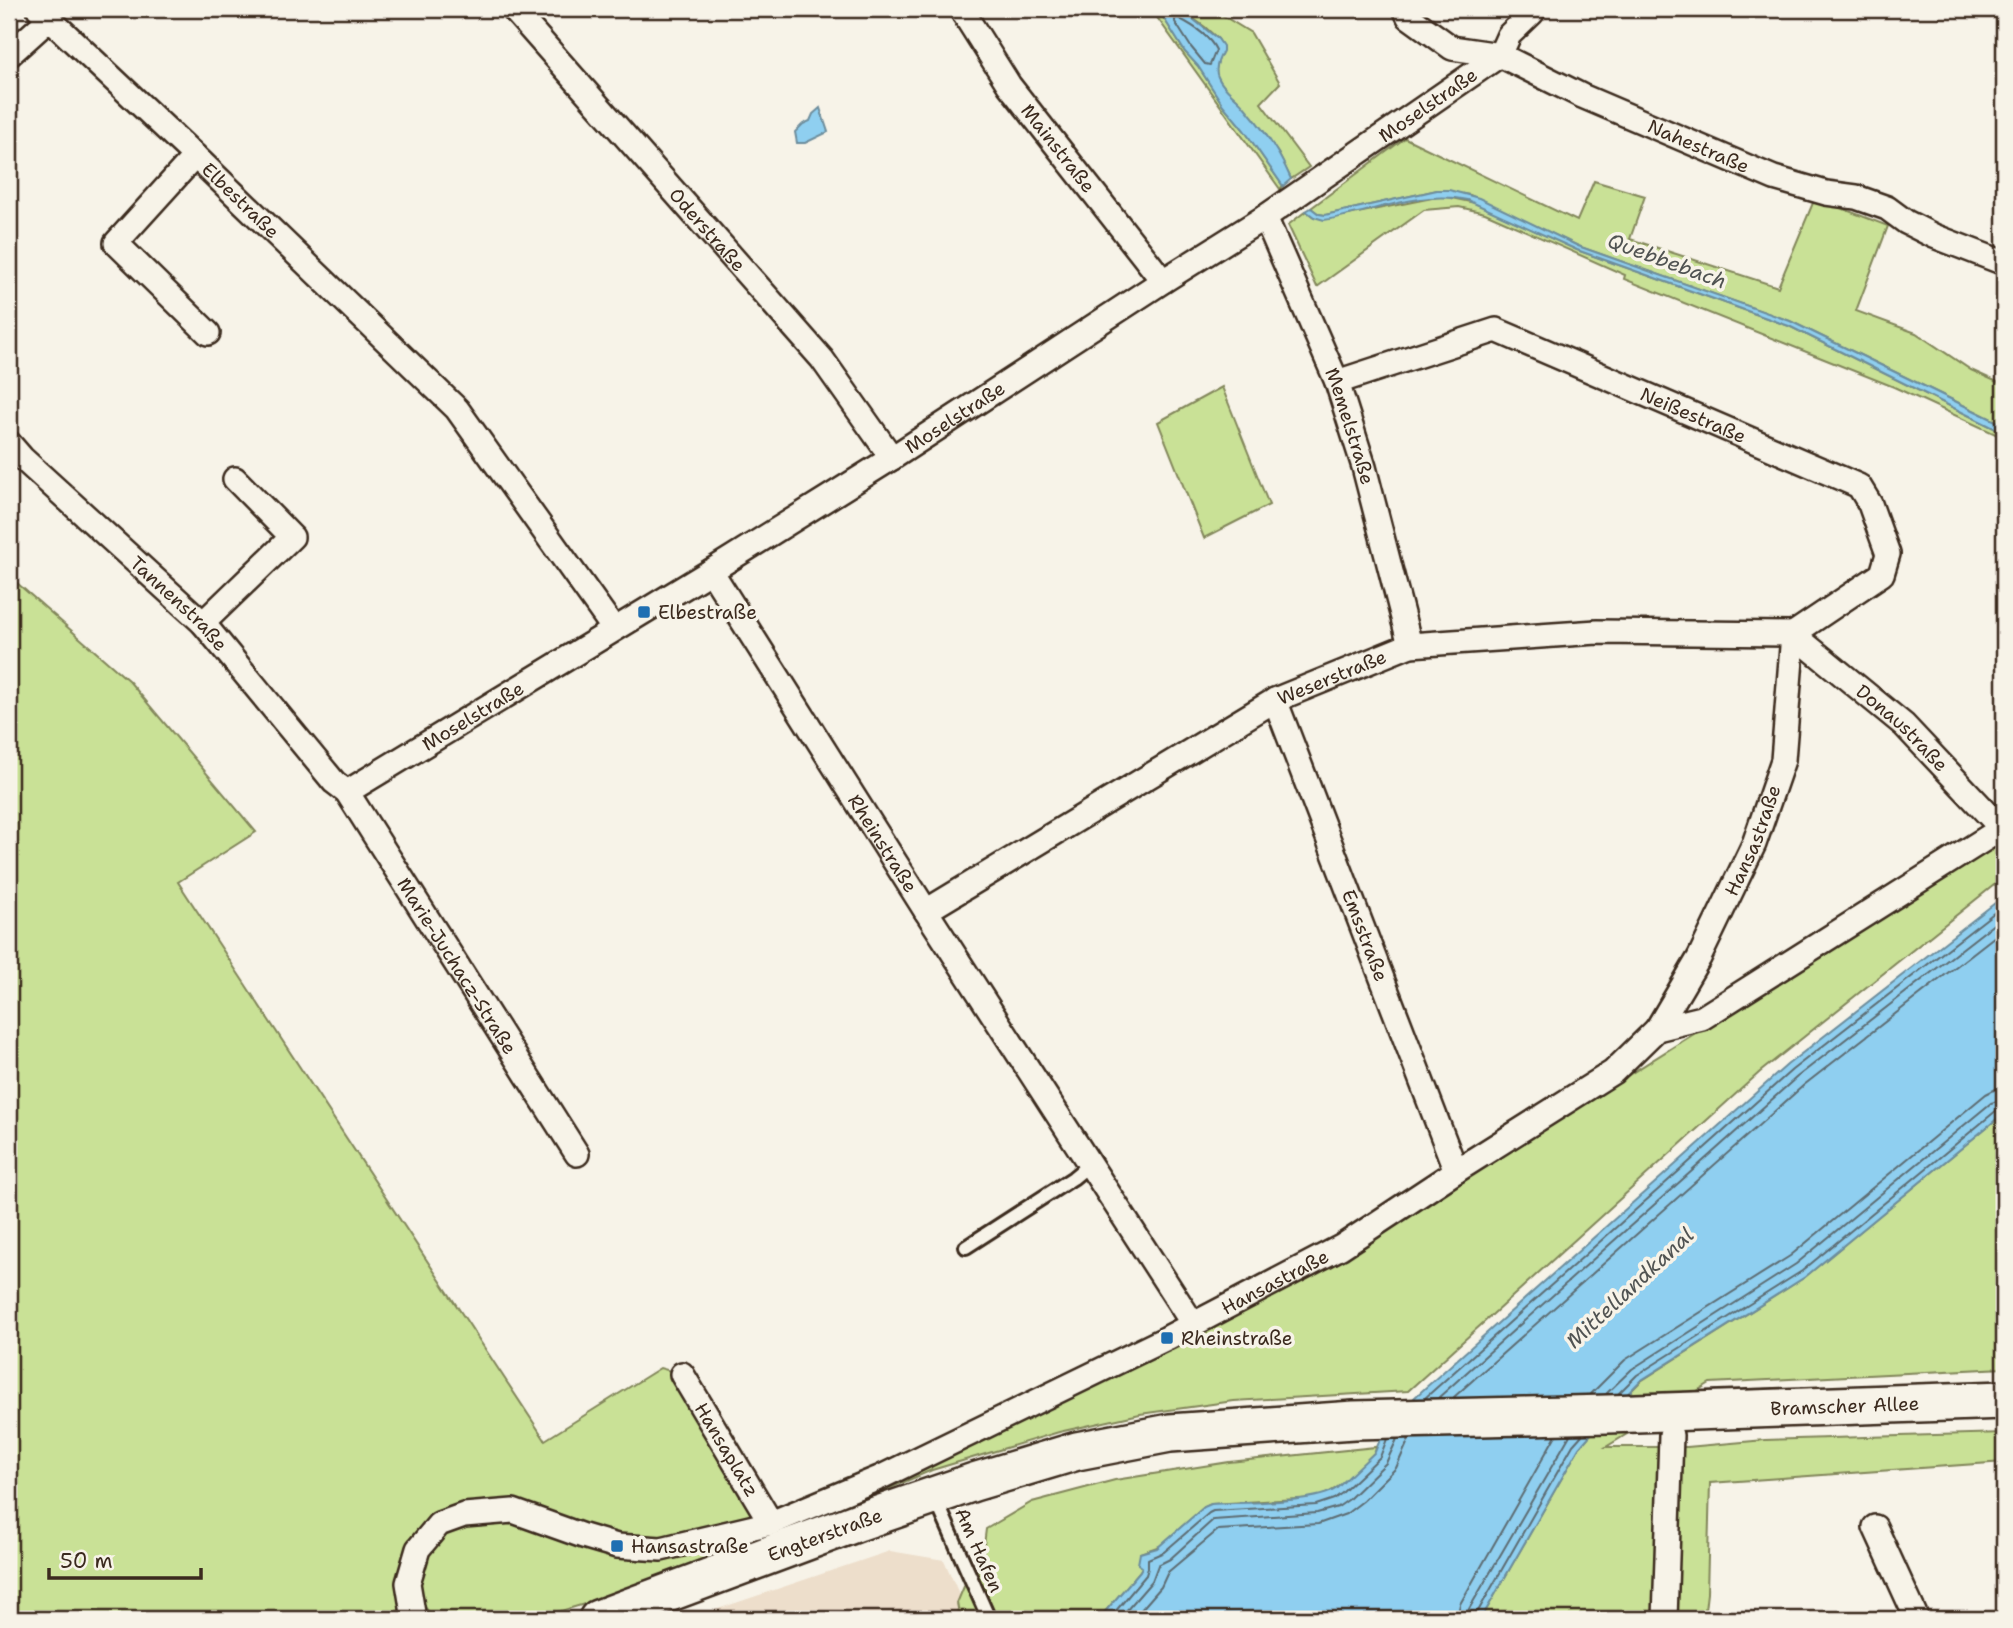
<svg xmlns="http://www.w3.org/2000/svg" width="2013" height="1628" viewBox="0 0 2013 1628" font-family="'Shantell Sans',sans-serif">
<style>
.built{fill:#eddecb}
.green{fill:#c9e196;stroke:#82865a;stroke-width:2}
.water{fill:#8fcff0;stroke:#6d8d9c;stroke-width:2}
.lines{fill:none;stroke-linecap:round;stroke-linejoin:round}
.shore{stroke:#5d6c72;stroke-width:2}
.service-casing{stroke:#3b2a1e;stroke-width:18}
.minor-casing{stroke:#3b2a1e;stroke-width:28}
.primary-casing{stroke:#3b2a1e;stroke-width:42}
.service{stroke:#f7f3e8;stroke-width:12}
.minor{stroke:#f7f3e8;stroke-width:23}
.primary{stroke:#f7f3e8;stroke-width:37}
.poi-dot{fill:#1f6fb2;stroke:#f7f3e8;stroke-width:2.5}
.labels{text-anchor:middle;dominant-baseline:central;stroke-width:7;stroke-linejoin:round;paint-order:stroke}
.street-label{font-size:19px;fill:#3b2a1e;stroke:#f7f3e8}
.poi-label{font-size:19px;fill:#3b2a1e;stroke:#f7f3e8;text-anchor:start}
.water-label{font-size:21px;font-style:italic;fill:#505352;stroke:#f7f3e8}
</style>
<rect width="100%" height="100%" fill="#f7f3e8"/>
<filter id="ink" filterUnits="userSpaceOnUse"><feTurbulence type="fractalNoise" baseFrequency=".0143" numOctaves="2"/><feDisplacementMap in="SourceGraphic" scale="14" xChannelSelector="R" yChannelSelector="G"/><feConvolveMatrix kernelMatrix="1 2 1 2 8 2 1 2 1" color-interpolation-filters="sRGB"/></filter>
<g filter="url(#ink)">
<polygon class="built" points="890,1551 944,1560 960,1596 957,1603 960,1619 688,1619"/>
<g class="green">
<polygon points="1151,9 1158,9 1185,52 1198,66 1223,105 1244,130 1283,186 1280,189"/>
<path d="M 1180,9 L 1212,9 L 1251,33 L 1280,83 L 1261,103 L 1309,167 L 1291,179 L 1278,153 L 1237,99 C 1229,93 1216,81 1216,70 C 1217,61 1221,55 1222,46 L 1218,39 L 1205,27 Z"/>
<polygon points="1405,138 1577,221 1594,181 1645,196 1630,239 1778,287 1815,198 1888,226 1856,311 1916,333 1971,370 2004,385 2004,425 1790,321 1578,246 1470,195 1437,190 1325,215 1319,214 1311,208"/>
<polygon points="1442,196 1475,203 1577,250 1789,326 2004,433 2004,438 1894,387 1624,279 1625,275 1485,213 1459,207 1424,210 1317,287 1288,225 1306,211 1314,217 1333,218"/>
<polygon points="1222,387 1269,505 1204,538 1158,422"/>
<polygon points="9,576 129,681 256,832 178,882 545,1440 660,1368 682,1374 772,1523 1460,1181 2004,839 2004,877 1760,1072 1408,1391 1234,1401 1140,1414 1059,1432 932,1470 881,1492 625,1592 534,1619 434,1619 408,1584 396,1619 9,1619 9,888 16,869 9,855"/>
<polygon points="2004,1113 2004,1368 1710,1383 1606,1447 1687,1447 1765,1440 2004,1433 2004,1462 1710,1483 1707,1593 1704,1619 1481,1619 1579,1448 1608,1414 1641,1381 1805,1277"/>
<path d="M 1376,1447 L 1375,1452 C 1355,1471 1342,1490 1315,1498 L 1211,1504 L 1204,1507 L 1160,1546 L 1140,1553 L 1142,1567 L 1140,1571 L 1103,1614 L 1101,1619 L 960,1619 L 957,1603 L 970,1572 L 981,1569 L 986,1529 L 1032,1502 L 1115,1480 L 1229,1462 Z"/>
</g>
<g class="water">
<path d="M 1158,9 L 1180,9 L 1218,39 L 1223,46 L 1223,51 C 1219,58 1214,69 1218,77 C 1223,89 1234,95 1243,105 C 1262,127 1280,153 1291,179 L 1283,186 L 1244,130 L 1223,105 L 1198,66 L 1185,52 Z"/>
<polygon points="820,108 828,132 805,143 797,143 795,132 803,124 810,121 813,114"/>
<path d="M 1437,190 L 1449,190 L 1479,198 L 1578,246 L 1790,321 L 2004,425 L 2004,433 L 1789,326 L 1577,250 L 1467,200 C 1419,190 1371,213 1324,220 L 1314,217 L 1306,211 L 1311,208 L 1319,214 L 1325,215 Z"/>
<path d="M 2004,896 L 2004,1113 L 1805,1277 L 1640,1381 L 1608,1414 L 1579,1448 L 1481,1619 L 1101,1619 L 1103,1614 L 1140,1571 L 1142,1567 L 1138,1564 L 1140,1553 L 1157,1548 L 1204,1507 L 1211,1504 C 1240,1502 1316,1504 1337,1488 L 1375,1452 L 1387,1422 L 1787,1065 Z"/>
</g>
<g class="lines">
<g class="shore">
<path d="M 1178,18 C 1192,25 1209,35 1216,50 L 1210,65 L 1205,64 L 1191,47 L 1175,22 L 1175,19 Z"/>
<polyline points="1619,1393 1637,1375 1802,1271 1997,1110 2004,1108"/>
<polyline points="1591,1394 1625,1360 1790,1256 1986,1094 1996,1089 2004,1089"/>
<polyline points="1606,1394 1632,1369 1796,1264 1991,1103 2004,1099"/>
<polyline points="1454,1397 1804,1085 2004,929"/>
<polyline points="1425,1398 1792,1070 2004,905"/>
<polyline points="1438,1398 1797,1077 2004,916"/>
<polyline points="1109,1619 1146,1575 1148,1568 1148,1559 1164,1552 1209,1513 1213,1511 1316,1505 1334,1499 1342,1493 1380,1457 1387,1439"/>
<polyline points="1119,1619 1152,1581 1158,1565 1170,1559 1213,1520 1317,1513 1338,1507 1348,1500 1386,1463 1397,1439"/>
<polyline points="1133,1619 1161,1587 1168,1572 1218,1530 1318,1524 1346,1514 1363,1501 1396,1468 1409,1439"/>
<polyline points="1457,1619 1460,1604 1556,1435"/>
<polyline points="1467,1619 1469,1609 1570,1435"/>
<polyline points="1476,1619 1477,1613 1573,1445 1582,1435"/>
</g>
<g class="service-casing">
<g id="service">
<polyline points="966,1247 1073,1178 1090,1164"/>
<polyline points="936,1500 989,1619"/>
</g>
</g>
<g class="minor-casing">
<g id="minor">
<path id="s1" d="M 39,9 L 195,156 L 457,409 L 614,629"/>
<path id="s2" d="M 513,9 L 822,359 L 892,458"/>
<path id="s3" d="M 961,9 L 1009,85 L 1163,281"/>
<path id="s4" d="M 1405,9 L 1409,17 L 1452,48 L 1500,55 L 1582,96 L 1774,178 L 1826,193 L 1856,197 L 1887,208 L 1906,222 L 1934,236 L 2004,263"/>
<polyline points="9,55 49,19"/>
<polyline points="195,156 116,243 208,333"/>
<path id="s5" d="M 1265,217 L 1337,382 L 1364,467 L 1410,645"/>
<path id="s6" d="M 1337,382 L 1496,330 L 1859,486 L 1870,504 L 1888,554 L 1882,574 L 1793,634"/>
<path id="s7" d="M 9,443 L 22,458 L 203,623 L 334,782 L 347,792 L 577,1154"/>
<path id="s8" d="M 711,571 L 926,911 L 1193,1324"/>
<polyline points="203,623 292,537 235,479"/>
<path id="s9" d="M 1793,634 L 1904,725 L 2002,829"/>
<path id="s10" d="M 1275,700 L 1456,1171"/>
<path id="s11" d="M 347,792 L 711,571 L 892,458 L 1163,281 L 1265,217 L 1500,55 L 1509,35 L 1532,13 L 1533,9"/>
<path id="s12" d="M 926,911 L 1275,700 L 1410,645 L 1597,632 L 1793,634"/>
<path id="s13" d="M 1657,1029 L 1699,958 L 1754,844 L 1783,760 L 1793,634"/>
<path id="s14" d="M 682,1374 L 771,1523"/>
<polyline points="1875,1527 1917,1619"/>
<path id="s15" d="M 414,1619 L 408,1583 L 418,1549 L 439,1524 L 464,1515 L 513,1511 L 583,1536 L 617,1546 L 661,1549 L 771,1523 L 879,1478 L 1167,1338 L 1341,1247 L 1456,1171 L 1613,1072 L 1657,1029 L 1702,1018 L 2004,827"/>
<polyline points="1665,1619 1671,1435"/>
</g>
</g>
<g class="primary-casing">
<g id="primary">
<path id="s16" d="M 598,1619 L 858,1522 L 974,1482 L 1077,1451 L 1170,1433 L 1354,1420 L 1608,1414 L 2004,1400"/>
</g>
</g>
<use href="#service" class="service"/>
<use href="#minor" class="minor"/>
<use href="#primary" class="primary"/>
</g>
</g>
<g class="poi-dot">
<rect x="637" y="605" width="14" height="14" rx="3.5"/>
<rect x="1160" y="1331" width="14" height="14" rx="3.5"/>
<rect x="610" y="1539" width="14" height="14" rx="3.5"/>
</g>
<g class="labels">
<g class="street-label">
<text stroke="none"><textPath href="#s11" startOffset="1281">Moselstraße</textPath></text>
<text stroke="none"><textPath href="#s4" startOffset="329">Nahestraße</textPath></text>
<text stroke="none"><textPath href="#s3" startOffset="170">Mainstraße</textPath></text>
<text stroke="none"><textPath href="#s1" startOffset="278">Elbestraße</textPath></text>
<text stroke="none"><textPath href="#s2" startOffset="294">Oderstraße</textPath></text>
<text stroke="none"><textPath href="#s6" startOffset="382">Neißestraße</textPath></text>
<text stroke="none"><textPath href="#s11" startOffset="714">Moselstraße</textPath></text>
<text stroke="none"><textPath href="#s5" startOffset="226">Memelstraße</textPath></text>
<text stroke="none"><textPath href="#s7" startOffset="234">Tannenstraße</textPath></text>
<text stroke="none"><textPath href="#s12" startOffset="469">Weserstraße</textPath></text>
<text stroke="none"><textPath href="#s11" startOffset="147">Moselstraße</textPath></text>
<text stroke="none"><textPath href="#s9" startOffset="144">Donaustraße</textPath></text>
<text stroke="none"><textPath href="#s13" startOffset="212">Hansastraße</textPath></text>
<text stroke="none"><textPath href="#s8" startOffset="322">Rheinstraße</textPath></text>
<text stroke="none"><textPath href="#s10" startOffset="252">Emsstraße</textPath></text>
<text stroke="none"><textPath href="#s7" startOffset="693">Marie-Juchacz-Straße</textPath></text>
<text stroke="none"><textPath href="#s15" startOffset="1006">Hansastraße</textPath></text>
<text stroke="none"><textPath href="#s16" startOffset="1278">Bramscher Allee</textPath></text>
<text stroke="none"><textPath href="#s14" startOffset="88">Hansaplatz</textPath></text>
<text stroke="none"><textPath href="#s16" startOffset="242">Engterstraße</textPath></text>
<text transform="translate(979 1550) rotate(66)">Am Hafen</text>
</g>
<g class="poi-label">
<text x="658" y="612">Elbestraße</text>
<text x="1181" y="1338">Rheinstraße</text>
<text x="631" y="1546">Hansastraße</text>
</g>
<g class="water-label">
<text transform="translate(1667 261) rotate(20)">Quebbebach</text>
<text transform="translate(1630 1288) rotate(-43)">Mittellandkanal</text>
</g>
</g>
<rect width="2013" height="1628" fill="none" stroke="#f7f3e8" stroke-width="35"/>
<rect x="18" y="18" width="1978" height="1593" fill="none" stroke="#3b2a1e" stroke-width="2.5" filter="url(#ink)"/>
<path d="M49 1568v10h152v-10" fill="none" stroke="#3b2a1e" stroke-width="3.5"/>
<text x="60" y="1568" font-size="21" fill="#3b2a1e" stroke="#f7f3e8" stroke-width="5" paint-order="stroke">50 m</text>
</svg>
